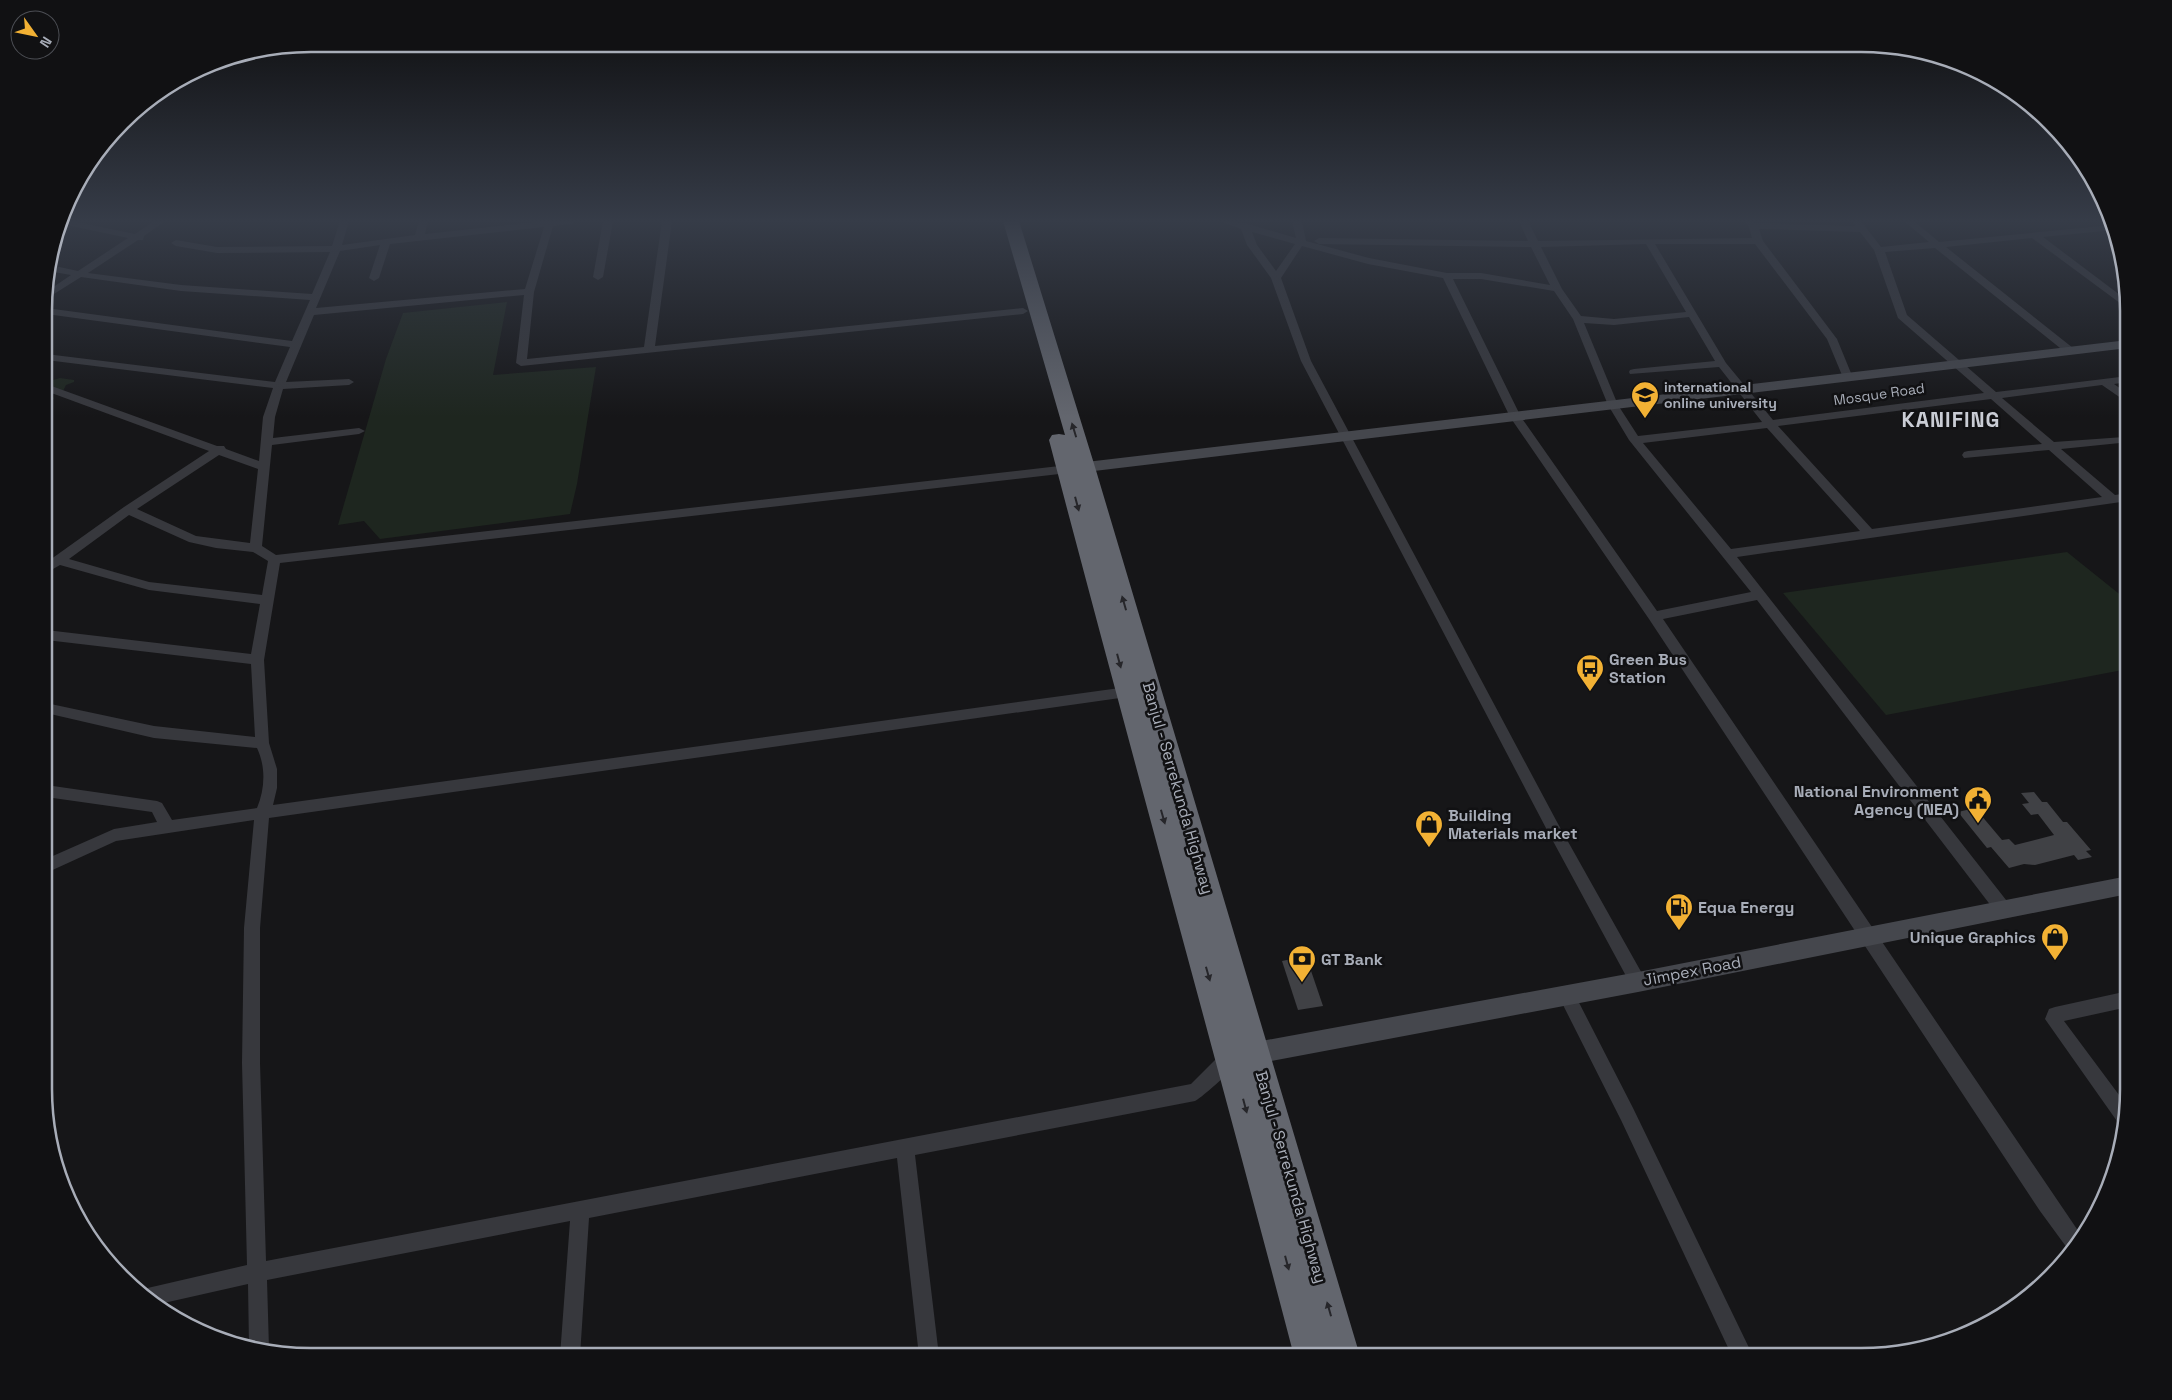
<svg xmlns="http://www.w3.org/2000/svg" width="2172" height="1400" viewBox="0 0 2172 1400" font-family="'Space Grotesk',sans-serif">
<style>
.green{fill:#1e261f}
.building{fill:#404145}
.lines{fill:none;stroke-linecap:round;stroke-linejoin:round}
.street{fill:#37383d;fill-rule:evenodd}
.secondary{fill:#45474d;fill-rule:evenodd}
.highway{fill:#63666e;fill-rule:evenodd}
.oneway{fill:#26262a}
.labels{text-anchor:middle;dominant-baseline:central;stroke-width:5;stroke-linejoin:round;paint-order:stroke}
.far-poi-label{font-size:14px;font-weight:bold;fill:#a8adb8;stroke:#111113;text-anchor:start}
.far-street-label{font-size:14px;fill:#a8adb8;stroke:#111113}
.poi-label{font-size:16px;font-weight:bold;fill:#a8adb8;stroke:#111113;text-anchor:start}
.street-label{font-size:16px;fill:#a8adb8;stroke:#111113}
.district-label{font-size:21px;font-weight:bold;letter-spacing:1px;fill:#c9ccd4;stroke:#111113}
.rim{fill:none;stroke:#a8adb8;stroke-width:2.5}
</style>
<rect width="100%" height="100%" fill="#161618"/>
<g class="green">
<polygon points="507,302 493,375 596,367 577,484 570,514 380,539 364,521 338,525 386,359 403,313"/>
<polygon points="60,378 74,380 74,382 66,385 63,391 50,395 54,398 50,404 53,407 47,412 46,418 46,382"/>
<polygon points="2067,552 2128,601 2128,669 1886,715 1783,593"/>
</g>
<g class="building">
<polygon points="2034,792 2042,802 2047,802 2063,822 2067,822 2091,850 2086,851 2092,857 2078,860 2074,855 2035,865 2024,864 2009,868 1991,847 1987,848 1958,812 1975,808 2002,840 2009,839 2015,845 2054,835 2038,814 2031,815 2022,804 2029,803 2021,793"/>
<polygon points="1306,956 1323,1006 1298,1010 1282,961"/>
</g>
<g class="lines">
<g class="street">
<path d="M 63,221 L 72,221 L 135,234 L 154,221 L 165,221 L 144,236 L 143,240 L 138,240 L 88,273 L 181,285 L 312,294 L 330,252 L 217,253 L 176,246 L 171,243 L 176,240 L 217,247 L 332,246 L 340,221 L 349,221 L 342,245 L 415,235 L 419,221 L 428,221 L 425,234 L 544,221 L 576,221 L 572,224 L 553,226 L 534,292 L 527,359 L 644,347 L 662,221 L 672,221 L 655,346 L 1023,308 L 1028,311 L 1023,314 L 521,366 L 516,363 L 524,295 L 314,315 L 286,382 L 349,379 L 354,382 L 349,385 L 283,389 L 275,417 L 273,438 L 359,428 L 365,431 L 359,434 L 272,445 L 262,546 L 276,555 L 1068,465 L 1074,469 L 1068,473 L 280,563 L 264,660 L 269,743 L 277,769 L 277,788 L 273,805 L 1127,687 L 1132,688 L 1134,692 L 1132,696 L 1127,697 L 269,818 L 260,928 L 260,1063 L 266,1261 L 1191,1084 L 1215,1060 L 1232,1051 L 1238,1053 L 1241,1059 C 1238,1065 1203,1097 1195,1101 L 915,1155 L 939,1356 L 919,1356 L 897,1158 L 589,1218 L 580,1356 L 560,1356 L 570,1221 L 267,1280 L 269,1349 L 249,1346 L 248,1284 L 155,1305 L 139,1290 L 247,1265 L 242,1063 L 244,928 L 254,820 L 116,841 L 46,873 L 46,859 L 114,829 L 157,822 L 152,812 L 46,797 L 46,785 L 157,801 L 162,803 L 172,820 L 257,808 C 265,789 266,767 257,748 L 154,738 L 46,713 L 46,703 L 154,726 L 255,737 L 251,664 L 46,640 L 46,630 L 251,654 L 260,604 L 149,590 L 60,565 L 46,573 L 46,563 L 54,557 L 124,507 L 209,451 L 46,391 L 46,384 L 217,446 L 224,446 L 226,449 L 259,461 L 263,417 L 273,388 L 46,360 L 46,354 L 275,382 L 290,347 L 46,314 L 46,308 L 292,341 L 310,300 L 181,291 L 81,277 L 46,299 L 46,292 L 71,275 L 48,271 L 50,265 L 78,271 L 128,238 L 62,224 ZM 544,227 L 525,289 L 316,308 L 340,251 L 380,245 L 369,278 L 374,281 L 379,278 L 390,244 ZM 219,455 L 258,469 L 250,543 L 196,536 L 137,509 ZM 129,515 L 189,542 L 216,548 L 253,552 L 268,561 L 262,595 L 149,582 L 69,559 Z"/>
<polygon points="603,221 613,221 603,277 598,280 593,277"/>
<path d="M 1220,221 L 1245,223 L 1296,238 L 1292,221 L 1302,221 L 1306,241 L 1369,258 L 1447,273 L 1481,273 L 1550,285 L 1531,247 L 1319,244 L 1314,241 L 1319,238 L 1528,241 L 1519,221 L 1528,221 L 1538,241 L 1752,238 L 1749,227 L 1744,221 L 1753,221 L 1755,223 L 1855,226 L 1852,221 L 1861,221 L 1881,247 L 1929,242 L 1904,221 L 1914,221 L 1939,242 L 2112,225 L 2114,230 L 2043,237 L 2128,301 L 2128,309 L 2032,238 L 1946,247 L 2073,348 L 2073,352 L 2065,352 L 1935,248 L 1885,252 L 1907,315 L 1996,392 L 2128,376 L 2128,382 L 2114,384 L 2128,394 L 2128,403 L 2102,385 L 2002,398 L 2054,442 L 2124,437 L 2126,439 L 2120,443 L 2061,449 L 2115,495 L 2128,493 L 2128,501 L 1737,557 L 2010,905 L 2012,910 L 2010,915 L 2004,917 L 1998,915 L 1757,600 L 1663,619 L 2083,1238 L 2070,1252 L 2040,1211 L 1649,619 L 1510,417 L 1443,278 L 1368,264 L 1302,246 L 1281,278 L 1311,361 L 1557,822 L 1644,977 L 1646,982 L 1644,987 L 1638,990 L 1632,987 L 1547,830 L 1301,361 L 1271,278 L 1247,245 L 1241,229 ZM 1759,229 L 1860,232 L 1874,250 L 1898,318 L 1984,393 L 1773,420 L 1726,363 L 1655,244 L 1755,244 L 1827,339 L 1844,380 L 1852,380 L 1853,378 L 1837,339 L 1763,241 ZM 1252,232 L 1295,244 L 1276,271 L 1257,245 ZM 1646,244 L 1686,312 L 1614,319 L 1581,316 L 1562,289 L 1541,247 ZM 1453,279 L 1481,279 L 1554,291 L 1573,319 L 1608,405 L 1629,440 L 1751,592 L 1657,611 L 1521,417 ZM 1689,317 L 1715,361 L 1634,369 L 1630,370 L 1629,372 L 1630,374 L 1719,367 L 1762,422 L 1638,436 L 1618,405 L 1584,323 L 1614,325 ZM 1991,399 L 2042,444 L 1968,451 L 1964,452 L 1962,455 L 1964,458 L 2049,450 L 2102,497 L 1872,529 L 1778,426 ZM 1767,428 L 1860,531 L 1731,549 L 1643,443 Z"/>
<polygon points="1566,986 1572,989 1633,1108 1753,1356 1732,1356 1621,1120 1560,999 1558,994 1560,989"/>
<polygon points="2128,991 2128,1007 2064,1021 2128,1107 2124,1126 2119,1124 2045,1019 2049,1009 2055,1007"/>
</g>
<g class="secondary">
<polygon points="2128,340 2128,348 1069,474 1063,473 1061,469 1063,465 1069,464"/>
<polygon points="2128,876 2128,894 1638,992 1245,1066 1237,1063 1233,1055 1237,1047 1245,1044 1638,972"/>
</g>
<path class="highway" d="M 1003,221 L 1019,221 L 1095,467 L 1360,1356 L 1294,1356 C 1214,1050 1129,746 1049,440 L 1052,435 L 1059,434 L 1065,435 Z"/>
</g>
<defs><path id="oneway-solid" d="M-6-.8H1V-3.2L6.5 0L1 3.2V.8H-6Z" transform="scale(1.25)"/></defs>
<g class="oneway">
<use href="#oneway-solid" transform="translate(1074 430) rotate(-107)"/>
<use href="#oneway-solid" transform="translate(1077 504) rotate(75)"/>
<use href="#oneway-solid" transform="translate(1124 603) rotate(-106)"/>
<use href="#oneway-solid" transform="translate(1119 661) rotate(75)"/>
<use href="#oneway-solid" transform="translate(1163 817) rotate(74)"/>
<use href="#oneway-solid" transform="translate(1208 974) rotate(74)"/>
<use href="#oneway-solid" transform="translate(1245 1106) rotate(75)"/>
<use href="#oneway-solid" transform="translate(1287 1263) rotate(75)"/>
<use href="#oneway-solid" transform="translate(1329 1309) rotate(-106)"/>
</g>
<linearGradient id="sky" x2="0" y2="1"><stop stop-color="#0c0c0d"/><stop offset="0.53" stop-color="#363c48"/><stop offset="1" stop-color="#363c48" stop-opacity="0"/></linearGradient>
<rect width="2172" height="417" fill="url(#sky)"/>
<defs>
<g id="university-pin" transform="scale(1.4375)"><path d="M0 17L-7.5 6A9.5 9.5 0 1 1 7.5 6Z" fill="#f2b134" stroke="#111113"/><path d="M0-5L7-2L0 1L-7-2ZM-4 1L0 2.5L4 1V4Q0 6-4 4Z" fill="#111"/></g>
<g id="bus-pin" transform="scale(1.4375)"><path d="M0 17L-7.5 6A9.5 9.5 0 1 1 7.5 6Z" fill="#f2b134" stroke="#111113"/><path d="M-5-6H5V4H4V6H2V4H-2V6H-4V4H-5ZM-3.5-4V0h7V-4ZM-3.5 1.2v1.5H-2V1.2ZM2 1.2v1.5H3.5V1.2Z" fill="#111"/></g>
<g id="civic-pin" transform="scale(1.4375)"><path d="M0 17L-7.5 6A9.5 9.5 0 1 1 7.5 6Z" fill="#f2b134" stroke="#111113"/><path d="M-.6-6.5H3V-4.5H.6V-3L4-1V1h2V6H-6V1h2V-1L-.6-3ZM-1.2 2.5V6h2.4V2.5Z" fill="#111"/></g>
<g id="shop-pin" transform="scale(1.4375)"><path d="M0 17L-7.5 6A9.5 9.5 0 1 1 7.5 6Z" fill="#f2b134" stroke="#111113"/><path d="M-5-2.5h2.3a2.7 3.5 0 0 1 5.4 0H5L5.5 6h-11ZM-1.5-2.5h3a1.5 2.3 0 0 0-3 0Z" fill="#111"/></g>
<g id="fuel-pin" transform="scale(1.4375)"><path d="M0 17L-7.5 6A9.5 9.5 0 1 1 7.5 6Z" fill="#f2b134" stroke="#111113"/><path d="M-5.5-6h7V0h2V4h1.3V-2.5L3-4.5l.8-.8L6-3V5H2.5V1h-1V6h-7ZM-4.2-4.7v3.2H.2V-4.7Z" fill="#111"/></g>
<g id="bank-pin" transform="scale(1.4375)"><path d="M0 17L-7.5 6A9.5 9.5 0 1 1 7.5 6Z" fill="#f2b134" stroke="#111113"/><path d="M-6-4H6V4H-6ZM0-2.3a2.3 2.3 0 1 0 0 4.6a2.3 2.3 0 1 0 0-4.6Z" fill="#111"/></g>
</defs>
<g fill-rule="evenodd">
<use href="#university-pin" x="1645" y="395"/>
<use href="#bus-pin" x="1590" y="668"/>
<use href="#civic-pin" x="1978" y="800"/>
<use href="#shop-pin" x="1429" y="824"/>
<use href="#fuel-pin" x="1679" y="907"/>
<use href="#shop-pin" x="2055" y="937"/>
<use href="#bank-pin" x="1302" y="959"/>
</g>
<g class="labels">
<g class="far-poi-label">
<text x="1664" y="387">international<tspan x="1664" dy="16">online university</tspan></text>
</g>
<g class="far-street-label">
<text transform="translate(1879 394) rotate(-8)">Mosque Road</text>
</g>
<g class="poi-label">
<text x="1609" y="659">Green Bus<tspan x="1609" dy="18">Station</tspan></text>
<text x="1959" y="791" text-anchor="end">National Environment<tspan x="1959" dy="18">Agency (NEA)</tspan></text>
<text x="1448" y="815">Building<tspan x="1448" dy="18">Materials market</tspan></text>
<text x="1698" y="907">Equa Energy</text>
<text x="2036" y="937" text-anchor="end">Unique Graphics</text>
<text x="1321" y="959">GT Bank</text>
</g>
<g class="street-label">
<text transform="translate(1178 788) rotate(74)">Banjul - Serrekunda Highway</text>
<text transform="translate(1692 971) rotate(-11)">Jimpex Road</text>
<text transform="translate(1291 1177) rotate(74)">Banjul - Serrekunda Highway</text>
</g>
<g class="district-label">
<text x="1951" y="419">KANIFING</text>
</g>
</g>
<path d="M0 0H2172V1400H0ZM311 52H1861A259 259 0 0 1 2120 311V1089A259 259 0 0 1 1861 1348H311A259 259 0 0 1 52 1089V311A259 259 0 0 1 311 52Z" fill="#111113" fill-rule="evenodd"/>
<path class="rim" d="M311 52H1861A259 259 0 0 1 2120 311V1089A259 259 0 0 1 1861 1348H311A259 259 0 0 1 52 1089V311A259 259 0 0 1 311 52Z"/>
<g transform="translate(35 35) rotate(123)"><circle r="24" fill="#111113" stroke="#4d4f55"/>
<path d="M0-4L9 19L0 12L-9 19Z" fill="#f2b134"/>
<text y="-8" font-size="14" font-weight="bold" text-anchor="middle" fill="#a8adb8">N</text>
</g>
</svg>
